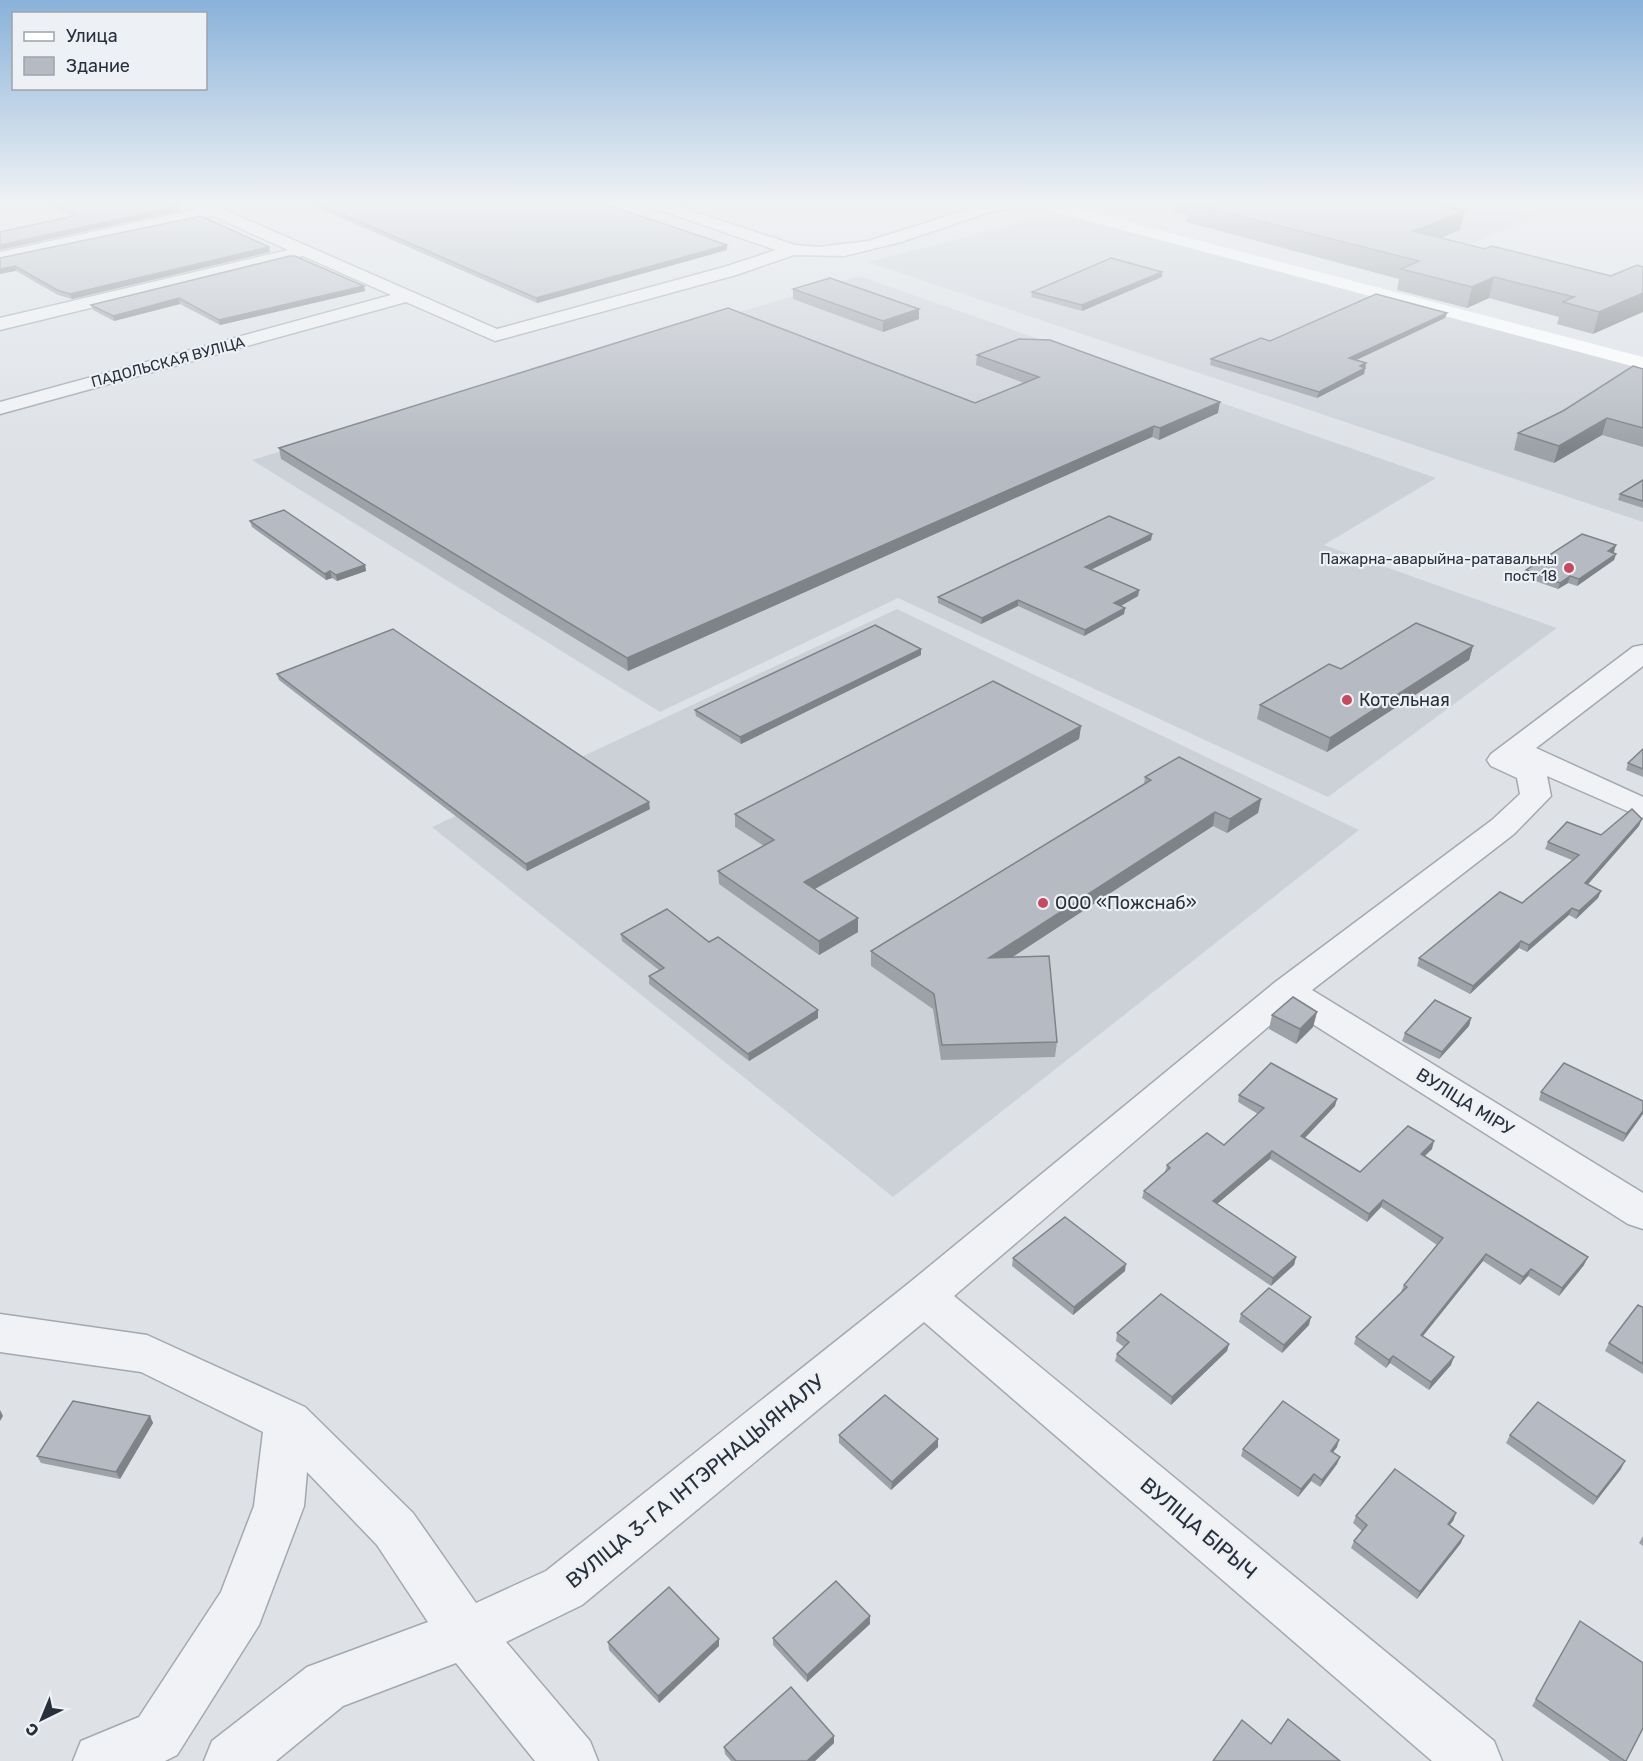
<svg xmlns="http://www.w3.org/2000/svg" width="1643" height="1761" viewBox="0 0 1643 1761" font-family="Rubik,sans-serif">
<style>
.built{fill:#ccd1d8}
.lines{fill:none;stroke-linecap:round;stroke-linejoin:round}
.street-casing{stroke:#a4a9b0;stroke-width:3}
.street{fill:#f0f2f5;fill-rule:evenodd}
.secondary{fill:#fff;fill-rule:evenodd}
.wall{fill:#9da1a8}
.shaded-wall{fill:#7f8388}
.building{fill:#b6bbc3;stroke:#7f8388;stroke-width:1.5}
.poi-dot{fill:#c44a5f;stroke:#edf0f4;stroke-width:2}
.labels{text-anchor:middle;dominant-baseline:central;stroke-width:4.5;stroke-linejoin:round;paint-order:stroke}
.far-street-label{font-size:15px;fill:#28303c;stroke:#edf0f4}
.far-poi-label{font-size:15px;fill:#28303c;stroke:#edf0f4;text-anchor:end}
.poi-label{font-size:18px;fill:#28303c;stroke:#edf0f4;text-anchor:start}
.street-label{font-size:18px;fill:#28303c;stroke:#edf0f4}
.near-street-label{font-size:21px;fill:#28303c;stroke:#edf0f4}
</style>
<rect width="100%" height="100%" fill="#dee2e7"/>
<g class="built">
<polygon points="1291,203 1484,203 1538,215 1426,263"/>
<polygon points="1062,212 1643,368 1643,522 868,262"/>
<polygon points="859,276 1436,478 1324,545 1557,628 1328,797 898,598 660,712 252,460"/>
<polygon points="897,609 1359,830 893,1197 432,827"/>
</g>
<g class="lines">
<g class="street-casing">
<g id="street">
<polygon points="190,203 209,203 497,329 724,267 776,250 648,206 647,203 668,203 795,245 819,247 868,241 989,203 1057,203 1055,206 996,210 901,242 844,256 794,255 736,275 495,341 406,302 0,414 0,402 391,295 303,256 0,330 0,318 288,250 213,216 0,262 0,252 198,209"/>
<polygon points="1643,645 1643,666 1536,748 1643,797 1643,818 1547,776 1551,796 1514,834 1312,990 1643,1193 1643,1229 1628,1224 1289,1009 954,1296 1494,1741 1502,1761 1432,1761 924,1322 582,1605 506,1642 590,1741 598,1761 535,1761 456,1663 343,1706 276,1761 204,1761 212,1741 307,1667 428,1622 377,1545 307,1472 304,1506 259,1625 177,1755 165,1761 73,1761 81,1741 139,1717 221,1592 254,1506 263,1432 141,1372 0,1352 0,1314 147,1335 305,1407 413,1513 476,1603 546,1571 909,1283 1274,983 1492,820 1520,794 1517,778 1491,766 1487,760 1491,754 1633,647"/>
</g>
</g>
<use href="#street" class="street"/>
<polygon class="secondary" points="1036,203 1056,203 1643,357 1643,369 1037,207"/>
</g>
<g class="wall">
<polygon points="45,203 169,203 179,211 72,216"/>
<polygon points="307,203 602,203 727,245 727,250 537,303"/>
<polygon points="1174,203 1454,203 1445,206 1460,230 1441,238 1485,249 1611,276 1593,334 1557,324 1559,317 1489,298 1467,308 1397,290 1399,279 1186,222 1187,215 1173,212"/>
<polygon points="269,247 270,252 72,299 58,295 16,271 0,258"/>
<polygon points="1162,277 1082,311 1031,297 1032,292"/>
<polygon points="364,286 365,291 220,325 180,304 114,321 93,310 91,305"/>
<polygon points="793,289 919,309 919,319 883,332 793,299"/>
<polygon points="1447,313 1445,318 1356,360 1366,363 1364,374 1317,398 1210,365 1211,359 1270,341"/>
<polygon points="977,355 1218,413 1159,440 1152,437 628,671 281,459 279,448 975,403 1024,383 976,365"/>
<polygon points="1643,369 1643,447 1602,435 1554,463 1514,450 1518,433"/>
<polygon points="1643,480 1643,508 1618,500 1620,494"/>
<polygon points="250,521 365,565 366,571 337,581 332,578 326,580 252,527"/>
<polygon points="1152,534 1151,540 1091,570 1139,590 1138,596 1120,606 1125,608 1124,614 1084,636 1018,606 981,624 938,603 938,597"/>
<polygon points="1616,545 1613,552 1616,554 1614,560 1577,586 1568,583 1558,589 1524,577 1526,570"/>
<polygon points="1473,646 1469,660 1327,752 1257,719 1260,705 1341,669"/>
<polygon points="921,655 741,744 696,716 695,710"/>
<polygon points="277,674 650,809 527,871 279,680"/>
<polygon points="1081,726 1079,739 815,889 858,918 858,932 819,955 719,884 718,871 764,846 735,827 735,814"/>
<polygon points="1643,749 1643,777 1626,770 1628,763"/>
<polygon points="1145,777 1261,799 1258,813 1227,833 1213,826 1012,957 1057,1042 1055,1057 941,1060 933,1009 871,966 871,951 1144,784"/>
<polygon points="1639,826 1588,884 1601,891 1598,898 1576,919 1569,915 1527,952 1519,948 1470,994 1417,966 1419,958 1522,903 1572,860 1545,849 1548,842 1601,835"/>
<polygon points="621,934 709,942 818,1010 818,1018 749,1061 649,984 649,976 659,970 622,941"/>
<polygon points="1317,1012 1313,1027 1296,1044 1269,1029 1272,1015"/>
<polygon points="1471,1018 1469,1026 1439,1059 1402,1041 1405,1033"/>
<polygon points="1541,1092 1643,1101 1623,1142 1539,1100"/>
<polygon points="1239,1095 1335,1106 1305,1138 1360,1172 1432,1149 1424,1156 1584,1265 1559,1296 1528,1276 1520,1285 1483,1261 1423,1336 1451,1365 1429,1390 1390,1363 1386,1368 1354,1344 1356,1337 1401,1292 1404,1285 1437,1245 1381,1207 1367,1222 1270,1159 1217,1204 1296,1257 1294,1265 1271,1286 1142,1198 1144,1191 1165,1172 1167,1165 1224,1145 1258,1114 1238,1102"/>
<polygon points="1013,1258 1125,1271 1073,1315 1012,1266"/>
<polygon points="1642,1307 1643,1307 1643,1374 1605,1351 1609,1343"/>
<polygon points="1241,1314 1309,1325 1282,1353 1239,1322"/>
<polygon points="1117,1333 1229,1344 1227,1351 1171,1405 1115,1361 1117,1354 1124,1347 1116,1341"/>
<polygon points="150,1416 153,1423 120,1479 41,1463 37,1456"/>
<polygon points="839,1435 938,1439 938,1447 891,1490 839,1443"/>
<polygon points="1510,1435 1621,1469 1593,1505 1506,1443"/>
<polygon points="1337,1447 1333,1452 1340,1457 1337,1464 1320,1487 1311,1481 1298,1497 1241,1456 1243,1449"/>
<polygon points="1456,1513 1453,1521 1449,1525 1461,1543 1417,1599 1351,1548 1354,1541 1362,1531 1353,1523 1356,1516"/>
<polygon points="1643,1536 1643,1546 1639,1543"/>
<polygon points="1580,1621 1626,1761 1610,1761 1532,1706"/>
<polygon points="870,1624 807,1682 773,1645 773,1638"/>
<polygon points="719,1639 719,1646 659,1703 609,1650 608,1642"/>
<polygon points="834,1736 834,1743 815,1761 731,1761 725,1754 724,1747"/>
</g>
<g class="shaded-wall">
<polygon points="1416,203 1454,203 1412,219"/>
<polygon points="178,206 179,211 0,250 0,245"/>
<polygon points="1465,211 1460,230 1408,251 1413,231"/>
<polygon points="727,245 727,250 537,303 536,298"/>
<polygon points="269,247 270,252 72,299 70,294"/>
<polygon points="15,266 16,271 0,274 0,269"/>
<polygon points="1162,272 1162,277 1082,311 1082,305"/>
<polygon points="1494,277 1489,298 1467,308 1472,287"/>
<polygon points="364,286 365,291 220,325 219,320"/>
<polygon points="1643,293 1643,312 1593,334 1599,312"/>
<polygon points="179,298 180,304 114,321 113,316"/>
<polygon points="919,309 919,319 883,332 883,321"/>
<polygon points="1447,313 1445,318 1348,364 1349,358"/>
<polygon points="1366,363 1364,374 1317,398 1319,392"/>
<polygon points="1220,402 1218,413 1159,440 1160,428"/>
<polygon points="1607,418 1602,435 1554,463 1559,446"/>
<polygon points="1154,426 1152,437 628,671 627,658"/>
<polygon points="1152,534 1151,540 1084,573 1085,567"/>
<polygon points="1616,545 1614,552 1606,557 1608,551"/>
<polygon points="1616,554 1614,560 1577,586 1579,579"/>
<polygon points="365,565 366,571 337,581 336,575"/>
<polygon points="330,571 332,578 326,580 325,574"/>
<polygon points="1570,576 1568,583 1558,589 1560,583"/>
<polygon points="1139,590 1138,596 1114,610 1114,603"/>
<polygon points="1018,600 1018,606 981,624 982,618"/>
<polygon points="1125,608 1124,614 1084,636 1085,630"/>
<polygon points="1473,646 1469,660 1327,752 1330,738"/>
<polygon points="921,649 921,655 741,744 740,737"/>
<polygon points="1081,726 1079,739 804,895 804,882"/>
<polygon points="1261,799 1258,813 1227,833 1230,819"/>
<polygon points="649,802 650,809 527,871 526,864"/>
<polygon points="1215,812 1213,826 988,973 989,958"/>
<polygon points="1642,819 1639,826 1583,890 1585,883"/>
<polygon points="1601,891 1598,898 1576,919 1579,911"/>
<polygon points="1572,908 1569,915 1527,952 1529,945"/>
<polygon points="858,918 858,932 819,955 819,941"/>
<polygon points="1521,941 1519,948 1470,994 1473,986"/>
<polygon points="818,1010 818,1018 749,1061 748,1054"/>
<polygon points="1317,1012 1313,1027 1296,1044 1300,1029"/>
<polygon points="1471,1018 1469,1026 1439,1059 1442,1052"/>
<polygon points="1337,1099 1335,1106 1299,1144 1301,1136"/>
<polygon points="1643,1111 1643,1114 1623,1142 1626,1134"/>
<polygon points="1434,1141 1432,1149 1419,1162 1421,1154"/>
<polygon points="1272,1151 1270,1159 1211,1209 1213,1201"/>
<polygon points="1383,1200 1381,1207 1367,1222 1369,1214"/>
<polygon points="1486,1254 1483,1261 1418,1342 1421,1335"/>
<polygon points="1296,1257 1294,1265 1271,1286 1273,1278"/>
<polygon points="1588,1257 1584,1265 1559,1296 1562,1288"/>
<polygon points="1126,1264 1125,1271 1073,1315 1074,1307"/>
<polygon points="1531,1269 1528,1276 1520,1285 1523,1277"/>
<polygon points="1311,1317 1309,1325 1282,1353 1284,1345"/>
<polygon points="1229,1344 1227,1351 1171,1405 1172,1397"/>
<polygon points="1393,1356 1390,1363 1386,1368 1389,1360"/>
<polygon points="1454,1357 1451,1365 1429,1390 1431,1382"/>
<polygon points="0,1410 3,1416 0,1421"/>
<polygon points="150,1416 153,1423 120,1479 116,1472"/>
<polygon points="938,1439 938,1447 891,1490 892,1482"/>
<polygon points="1339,1440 1337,1447 1328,1459 1331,1451"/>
<polygon points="1340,1457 1337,1464 1320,1487 1322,1480"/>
<polygon points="1625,1461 1621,1469 1593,1505 1597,1497"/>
<polygon points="1314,1474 1311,1481 1298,1497 1301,1489"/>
<polygon points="1456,1513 1453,1521 1444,1532 1448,1524"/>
<polygon points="1464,1536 1461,1543 1417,1599 1420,1592"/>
<polygon points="870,1616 870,1624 807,1682 807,1675"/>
<polygon points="719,1639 719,1646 659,1703 658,1696"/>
<polygon points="834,1736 834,1743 815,1761 807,1761"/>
</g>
<g class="building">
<polygon points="53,203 169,203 178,206 0,245 0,232 78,215"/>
<polygon points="317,203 602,203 727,245 536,298"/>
<polygon points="1189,203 1431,203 1465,211 1413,231 1485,249 1492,246 1611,276 1637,265 1643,267 1643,293 1599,312 1563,302 1574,297 1494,277 1472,287 1401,269 1419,261"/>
<polygon points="201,216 269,247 70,294 57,290 15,266 0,269 0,258"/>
<polygon points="290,256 295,256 364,286 219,320 179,298 113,316 91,305"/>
<polygon points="1111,258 1162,272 1082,305 1032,292"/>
<polygon points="830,278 919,309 883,321 793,289"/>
<polygon points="1376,294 1447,313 1349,358 1366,363 1360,366 1365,368 1319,392 1211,359 1261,338 1270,341"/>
<polygon points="728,308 975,403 1039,377 977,355 1019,339 1050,340 1220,402 1160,428 1154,426 627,658 279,448"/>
<polygon points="1633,366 1643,369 1643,428 1607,418 1559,446 1518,433 1563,411"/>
<polygon points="1643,480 1643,501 1620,494"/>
<polygon points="284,510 365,565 336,575 330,571 325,574 250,521"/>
<polygon points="1109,516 1152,534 1085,567 1139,590 1114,603 1125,608 1085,630 1018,600 982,618 938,597"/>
<polygon points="1582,534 1616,545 1608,551 1616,554 1579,579 1570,576 1560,583 1526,570"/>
<polygon points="1416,623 1473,646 1330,738 1260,705 1329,664 1341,669"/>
<polygon points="875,625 921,649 740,737 695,710"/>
<polygon points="393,629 649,802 526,864 277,674"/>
<polygon points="993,681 1081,726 804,882 858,918 819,941 718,871 774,840 735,814"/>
<polygon points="1643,749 1643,769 1628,763"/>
<polygon points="1179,757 1261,799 1230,819 1215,812 989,958 1049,956 1057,1042 942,1045 934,994 871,951 1151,780 1145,777"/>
<polygon points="1632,809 1642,819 1585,883 1601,891 1579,911 1572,908 1529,945 1521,941 1473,986 1419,958 1500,892 1522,903 1579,855 1548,842 1567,822 1601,835"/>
<polygon points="667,909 709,942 718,937 818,1010 748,1054 649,976 664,968 621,934"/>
<polygon points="1293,997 1317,1012 1300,1029 1272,1015"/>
<polygon points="1435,1000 1471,1018 1442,1052 1405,1033"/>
<polygon points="1271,1063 1337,1099 1301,1136 1360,1172 1408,1126 1434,1141 1421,1154 1588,1257 1562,1288 1531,1269 1523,1277 1486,1254 1421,1335 1454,1357 1431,1382 1393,1356 1389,1360 1356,1337 1407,1287 1404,1285 1443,1238 1383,1200 1369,1214 1272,1151 1213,1201 1296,1257 1273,1278 1144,1191 1170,1168 1167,1165 1207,1133 1224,1145 1264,1108 1239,1095"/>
<polygon points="1564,1063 1643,1101 1643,1111 1626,1134 1541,1092"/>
<polygon points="1065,1217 1126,1264 1074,1307 1013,1258"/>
<polygon points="1269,1288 1311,1317 1284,1345 1241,1314"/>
<polygon points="1161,1294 1229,1344 1172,1397 1117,1354 1129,1342 1117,1333"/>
<polygon points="1638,1305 1642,1307 1643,1307 1643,1364 1609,1343"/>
<polygon points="885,1395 938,1439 892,1482 839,1435"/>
<polygon points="73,1401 150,1416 116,1472 37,1456"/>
<polygon points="1283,1401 1339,1440 1331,1451 1340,1457 1322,1480 1314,1474 1301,1489 1243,1449"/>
<polygon points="1538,1402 1625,1461 1597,1497 1510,1435"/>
<polygon points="1395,1469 1456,1513 1448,1524 1464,1536 1420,1592 1354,1541 1367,1525 1356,1516"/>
<polygon points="836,1581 870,1616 807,1675 773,1638"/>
<polygon points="669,1587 719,1639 658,1696 608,1642"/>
<polygon points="1580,1621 1643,1663 1643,1728 1626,1761 1625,1761 1536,1699"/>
<polygon points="791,1687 834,1736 807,1761 736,1761 724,1747"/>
<polygon points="1288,1719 1340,1761 1213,1761 1242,1720 1271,1744"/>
</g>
<linearGradient id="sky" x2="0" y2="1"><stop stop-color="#89b2da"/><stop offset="0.45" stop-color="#f0f2f4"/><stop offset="1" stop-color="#f0f2f4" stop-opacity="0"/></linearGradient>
<rect width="1643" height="449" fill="url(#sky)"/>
<g class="poi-dot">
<circle cx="1569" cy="568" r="6"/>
<circle cx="1347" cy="700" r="6"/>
<circle cx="1043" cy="903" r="6"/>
</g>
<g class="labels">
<g class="far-street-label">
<text transform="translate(168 362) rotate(-15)">ПАДОЛЬСКАЯ ВУЛІЦА</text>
</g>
<g class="far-poi-label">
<text x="1557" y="559">Пажарна-аварыйна-ратавальны<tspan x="1557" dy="17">пост 18</tspan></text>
</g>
<g class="poi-label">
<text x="1359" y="700">Котельная</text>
<text x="1055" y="903">ООО «Пожснаб»</text>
</g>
<g class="street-label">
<text transform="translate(1465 1102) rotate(32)">ВУЛІЦА МІРУ</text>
</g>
<g class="near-street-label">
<text transform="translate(695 1481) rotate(-39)">ВУЛІЦА 3-ГА ІНТЭРНАЦЫЯНАЛУ</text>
<text transform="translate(1199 1528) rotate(40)">ВУЛІЦА БІРЫЧ</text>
</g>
</g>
<rect x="12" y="12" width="195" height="78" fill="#edf0f4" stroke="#9ea3aa" stroke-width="1.5"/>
<rect x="24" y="32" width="30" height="9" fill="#ffffff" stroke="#9ea3aa" stroke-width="1.5"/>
<text x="66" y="42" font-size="18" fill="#28303c">Улица</text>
<rect x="24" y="57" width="30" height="18" fill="#b6bbc3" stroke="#9ea3aa" stroke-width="1.5"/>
<text x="66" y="72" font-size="18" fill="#28303c">Здание</text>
<g transform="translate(42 1719) rotate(223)" stroke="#edf0f4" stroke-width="4.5" paint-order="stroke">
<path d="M0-4.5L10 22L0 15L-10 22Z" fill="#28303c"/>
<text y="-9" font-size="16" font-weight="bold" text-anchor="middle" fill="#28303c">С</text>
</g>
</svg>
